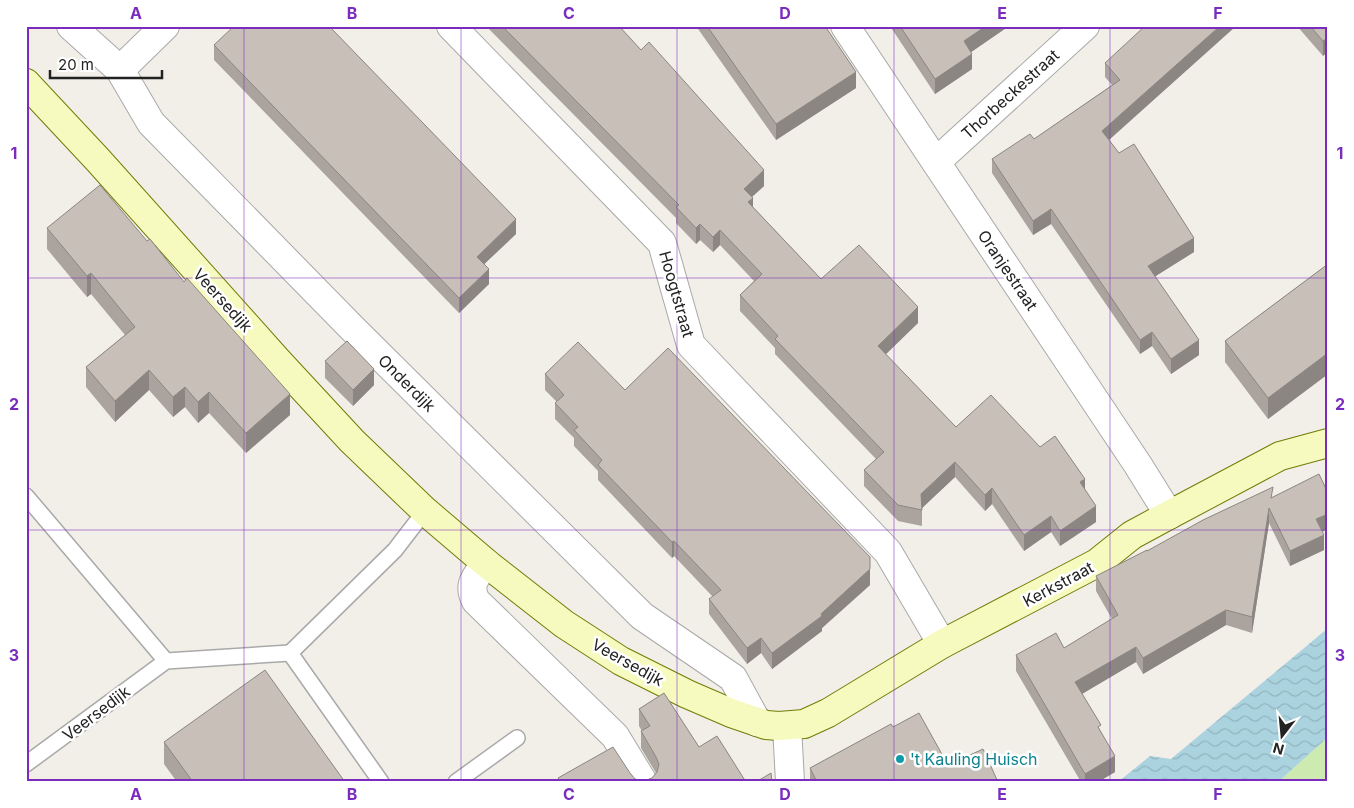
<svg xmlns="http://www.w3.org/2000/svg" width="1354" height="808" viewBox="0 0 1354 808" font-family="Inter,sans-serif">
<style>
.grass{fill:#cdebb0}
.water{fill:url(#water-waves)}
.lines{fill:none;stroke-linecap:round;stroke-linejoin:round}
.lane-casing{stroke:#a9a9a9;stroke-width:18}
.street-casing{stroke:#a9a9a9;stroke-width:30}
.secondary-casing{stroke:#707d05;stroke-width:30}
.lane{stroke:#fff;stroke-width:15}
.street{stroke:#fff;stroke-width:28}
.secondary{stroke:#f7fabf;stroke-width:28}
.wall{fill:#aba49e}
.shaded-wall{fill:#8b8681}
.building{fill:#c7bfb8;stroke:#8b8681}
.grid{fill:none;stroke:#7b2cbf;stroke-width:1;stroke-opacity:0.55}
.culture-dot{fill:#0f9aa8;stroke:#fff;stroke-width:2}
.labels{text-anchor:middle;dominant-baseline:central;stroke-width:5;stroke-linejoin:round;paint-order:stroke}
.street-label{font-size:16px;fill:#222;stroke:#fff}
.culture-label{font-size:16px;fill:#0d838f;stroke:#fff;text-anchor:start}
.neatline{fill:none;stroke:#7b2cbf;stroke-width:2}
.grid-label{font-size:16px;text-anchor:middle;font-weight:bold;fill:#7b2cbf}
</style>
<defs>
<pattern id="water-waves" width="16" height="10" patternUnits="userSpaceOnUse" patternTransform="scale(1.25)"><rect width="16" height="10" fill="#aad3df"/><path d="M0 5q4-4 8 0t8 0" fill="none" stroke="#92b5bf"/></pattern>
</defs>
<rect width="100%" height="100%" fill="#f2efe9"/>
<polygon class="grass" points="1328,737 1328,782 1278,782"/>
<polygon class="water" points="1328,628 1328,737 1278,782 1118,782 1150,756 1171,759"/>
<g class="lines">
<g class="lane-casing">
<g id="lane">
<polyline points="26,496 166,661"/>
<polyline points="26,764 166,661 290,653"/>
<polyline points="381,782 290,653 395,550 425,511"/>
<polyline points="456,782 517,738"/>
</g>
</g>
<g class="street-casing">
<g id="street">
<polyline points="71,26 120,70 151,123 352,328 642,616 733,678 757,722"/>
<polyline points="451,26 662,243 691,345 888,552 942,644"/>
<polyline points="845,26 1138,465 1169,515"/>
<polyline points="120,70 165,26"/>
<polyline points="936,162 1085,26"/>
<path d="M 486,563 C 476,577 467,584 476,601 L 615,736 L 643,782"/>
<polyline points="787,726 790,782"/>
</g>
</g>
<g class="secondary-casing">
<polyline id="secondary" points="26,83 98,160 277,360 352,441 425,511 486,563 564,624 621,661 687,694 731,713 766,725 779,726 804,724 828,713 942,644 1097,563 1132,535 1169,515 1280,456 1328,443"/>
</g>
<use href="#lane" class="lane"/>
<use href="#street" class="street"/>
<use href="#secondary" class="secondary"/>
</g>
<g class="wall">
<polygon points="486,26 619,26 764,186 752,197 753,207 821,279 918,323 885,354 956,427 1040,447 1085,489 1096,522 1060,546 1051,532 1024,551 992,504 985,511 955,477 922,508 922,526 898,521 864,486 864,470 876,459 775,354 775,348 740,311 740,295 754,281 720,245 713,252 700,240 696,244 676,223 676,218"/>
<polygon points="696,26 825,26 856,88 776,140"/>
<polygon points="890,26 1009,26 971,52 972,69 935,94"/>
<polygon points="1236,26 1109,140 1194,252 1155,276 1199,355 1171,374 1152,346 1140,354 1051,224 1033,235 992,173 992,159 1034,139 1112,85 1105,77 1105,63"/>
<polygon points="1297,26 1328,26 1323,56"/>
<polygon points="214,45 516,234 484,264 489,284 459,313 214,60"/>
<polygon points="47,228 147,241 184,282 290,415 246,453 209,413 198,423 185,407 173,417 149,390 115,422 86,387 86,367 125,335 91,294 87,297 47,249"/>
<polygon points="1328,264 1328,374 1268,419 1225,362 1225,341"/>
<polygon points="325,361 374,385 353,406 325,378"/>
<polygon points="545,374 625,390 870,585 822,628 822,631 772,669 761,653 747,664 709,614 709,599 713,597 674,556 672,558 598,480 598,471 574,446 574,438 555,419 555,403 557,402 545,390"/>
<polygon points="1273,497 1322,532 1324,550 1290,566 1269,523 1252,633 1226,625 1143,674 1136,662 1082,694 1101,732 1115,772 1098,782 1081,782 1016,671 1016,655 1064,648 1112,619 1096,591 1096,576 1147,551"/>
<polygon points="639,709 699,747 746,782 558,782 558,778 630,773 635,779 644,781 652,778 656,773 641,748 641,731 642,731 639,726"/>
<polygon points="893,727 948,765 998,782 810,782 810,768"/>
<polygon points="164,742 345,782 177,782 164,764"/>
</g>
<g class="shaded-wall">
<polygon points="986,26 1009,26 964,57 964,41"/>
<polygon points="1220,26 1236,26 1102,146 1102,131"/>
<polygon points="1328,38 1328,52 1323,56 1323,41"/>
<polygon points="972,54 972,69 935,94 935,79"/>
<polygon points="856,72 856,88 776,140 776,124"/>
<polygon points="764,170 764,186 744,204 744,189"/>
<polygon points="753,198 753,214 748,202"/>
<polygon points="1051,209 1051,224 1033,235 1033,221"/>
<polygon points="516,219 516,234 477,271 477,257"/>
<polygon points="700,224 700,240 696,244 696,228"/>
<polygon points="720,230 720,245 713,252 713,237"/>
<polygon points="1194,238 1194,252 1148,281 1148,266"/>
<polygon points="489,269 489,284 459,313 459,298"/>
<polygon points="91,273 91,294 87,297 87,276"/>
<polygon points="918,307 918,323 878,362 878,346"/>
<polygon points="1152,332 1152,346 1140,354 1140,340"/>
<polygon points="1199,340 1199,355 1171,374 1171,359"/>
<polygon points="1328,353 1328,374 1268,419 1268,398"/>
<polygon points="374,369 374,385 353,406 353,390"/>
<polygon points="149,370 149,390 115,422 115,401"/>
<polygon points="185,387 185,407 173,417 173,397"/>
<polygon points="209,392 209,413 198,423 198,402"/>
<polygon points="290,394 290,415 246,453 246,433"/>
<polygon points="955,462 955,477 921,509 921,494"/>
<polygon points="1085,479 1085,495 1080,482"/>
<polygon points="992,488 992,504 985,511 985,495"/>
<polygon points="1096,506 1096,522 1060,546 1060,531"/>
<polygon points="1269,508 1269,523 1252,633 1252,617"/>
<polygon points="1328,514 1328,529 1316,535 1316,519"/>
<polygon points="1051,516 1051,532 1024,551 1024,535"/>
<polygon points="1324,535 1324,550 1290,566 1290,551"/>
<polygon points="674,541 674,556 672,558 672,542"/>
<polygon points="870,557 870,585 822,628 822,631 772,669 772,653 821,614"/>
<polygon points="1226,610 1226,625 1143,674 1143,658"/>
<polygon points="761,638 761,653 747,664 747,648"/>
<polygon points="1136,647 1136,662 1075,698 1075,682"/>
<polygon points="1115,756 1115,772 1098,782 1085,782 1085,774"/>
</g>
<g class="building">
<polygon points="234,26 329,26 516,219 477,257 489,269 459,298 214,45"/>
<polygon points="502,26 619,26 641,50 649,42 764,170 744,189 753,198 748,202 821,279 859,245 918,307 878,346 956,427 991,395 1040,447 1055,436 1085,479 1080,482 1096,506 1060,531 1051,516 1024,535 992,488 985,495 955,462 921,494 922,510 898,505 864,470 884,452 775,339 778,336 740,295 762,274 720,230 713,237 700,224 696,228 676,207 679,205"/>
<polygon points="707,26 825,26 856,72 776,124"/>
<polygon points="900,26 986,26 964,41 972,54 935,79"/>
<polygon points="1145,26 1220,26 1102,131 1119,153 1134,144 1194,238 1148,266 1199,340 1171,359 1152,332 1140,340 1051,209 1033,221 992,159 1030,134 1034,139 1120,80 1105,63"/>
<polygon points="1310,26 1328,26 1328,38 1323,41"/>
<polygon points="100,185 147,241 150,239 184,282 187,278 290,394 246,433 209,392 198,402 185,387 173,397 149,370 115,401 86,367 135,327 91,273 87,276 47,228"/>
<polygon points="1328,264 1328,353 1268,398 1225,341"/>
<polygon points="347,341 374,369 353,390 325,361"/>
<polygon points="578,342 625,390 668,348 870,557 870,569 821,614 822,616 772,653 761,638 747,648 709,599 721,590 674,541 672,542 598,465 602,460 574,430 578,427 555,403 564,395 545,374"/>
<polygon points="1319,474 1328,493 1328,514 1316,519 1324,535 1290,551 1269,508 1252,617 1226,610 1143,658 1136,647 1075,682 1101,725 1098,727 1115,756 1085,774 1016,655 1056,633 1064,648 1118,615 1096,576 1147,550 1147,551 1203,520 1273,487 1271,498"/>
<polygon points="265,670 345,782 193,782 164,742"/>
<polygon points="664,693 699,747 717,736 746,782 561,782 558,778 613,747 630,773 635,779 644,781 652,778 657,772 659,764 656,757 641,731 650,726 639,709"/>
<polygon points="919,713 948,765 983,749 998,782 817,782 810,768 891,724 893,727"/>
<polygon points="771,773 772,782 756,782"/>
</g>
<path class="grid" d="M 244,26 L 244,782M 461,26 L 461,782M 677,26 L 677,782M 894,26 L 894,782M 1110,26 L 1110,782M 26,278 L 1328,278M 26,530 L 1328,530"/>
<circle class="culture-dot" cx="900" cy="759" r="5"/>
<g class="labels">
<g class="street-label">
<text transform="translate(1010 94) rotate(-42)">Thorbeckestraat</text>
<text transform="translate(1008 270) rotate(56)">Oranjestraat</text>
<text transform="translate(677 294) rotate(74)">Hoogtstraat</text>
<text transform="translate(223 300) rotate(48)">Veersedijk</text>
<text transform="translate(407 383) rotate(45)">Onderdijk</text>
<text transform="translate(1058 584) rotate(-28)">Kerkstraat</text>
<text transform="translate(628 662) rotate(29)">Veersedijk</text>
<text transform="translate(96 713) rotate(-37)">Veersedijk</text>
</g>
<g class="culture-label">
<text x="910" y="759">'t Kauling Huisch</text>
</g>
</g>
<rect width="1354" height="808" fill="none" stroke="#ffffff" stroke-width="55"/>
<g transform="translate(1282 736) rotate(196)" stroke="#ffffff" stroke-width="4" paint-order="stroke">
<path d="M0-4L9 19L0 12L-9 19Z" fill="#222222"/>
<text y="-8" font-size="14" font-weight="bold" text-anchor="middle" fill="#222222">N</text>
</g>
<path d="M50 70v8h112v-8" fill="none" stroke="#222222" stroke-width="2.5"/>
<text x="58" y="70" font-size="15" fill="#222222" stroke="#ffffff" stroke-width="4" paint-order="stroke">20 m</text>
<rect x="28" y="28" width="1298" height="752" class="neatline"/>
<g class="grid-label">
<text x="136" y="19">A</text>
<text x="352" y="19">B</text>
<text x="569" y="19">C</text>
<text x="785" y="19">D</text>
<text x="1002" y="19">E</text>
<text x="1218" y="19">F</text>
<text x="14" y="159">1</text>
<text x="1340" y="159">1</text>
<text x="14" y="410">2</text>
<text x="1340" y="410">2</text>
<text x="14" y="661">3</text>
<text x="1340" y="661">3</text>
<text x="136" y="800">A</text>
<text x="352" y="800">B</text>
<text x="569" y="800">C</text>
<text x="785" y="800">D</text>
<text x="1002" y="800">E</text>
<text x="1218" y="800">F</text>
</g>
</svg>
